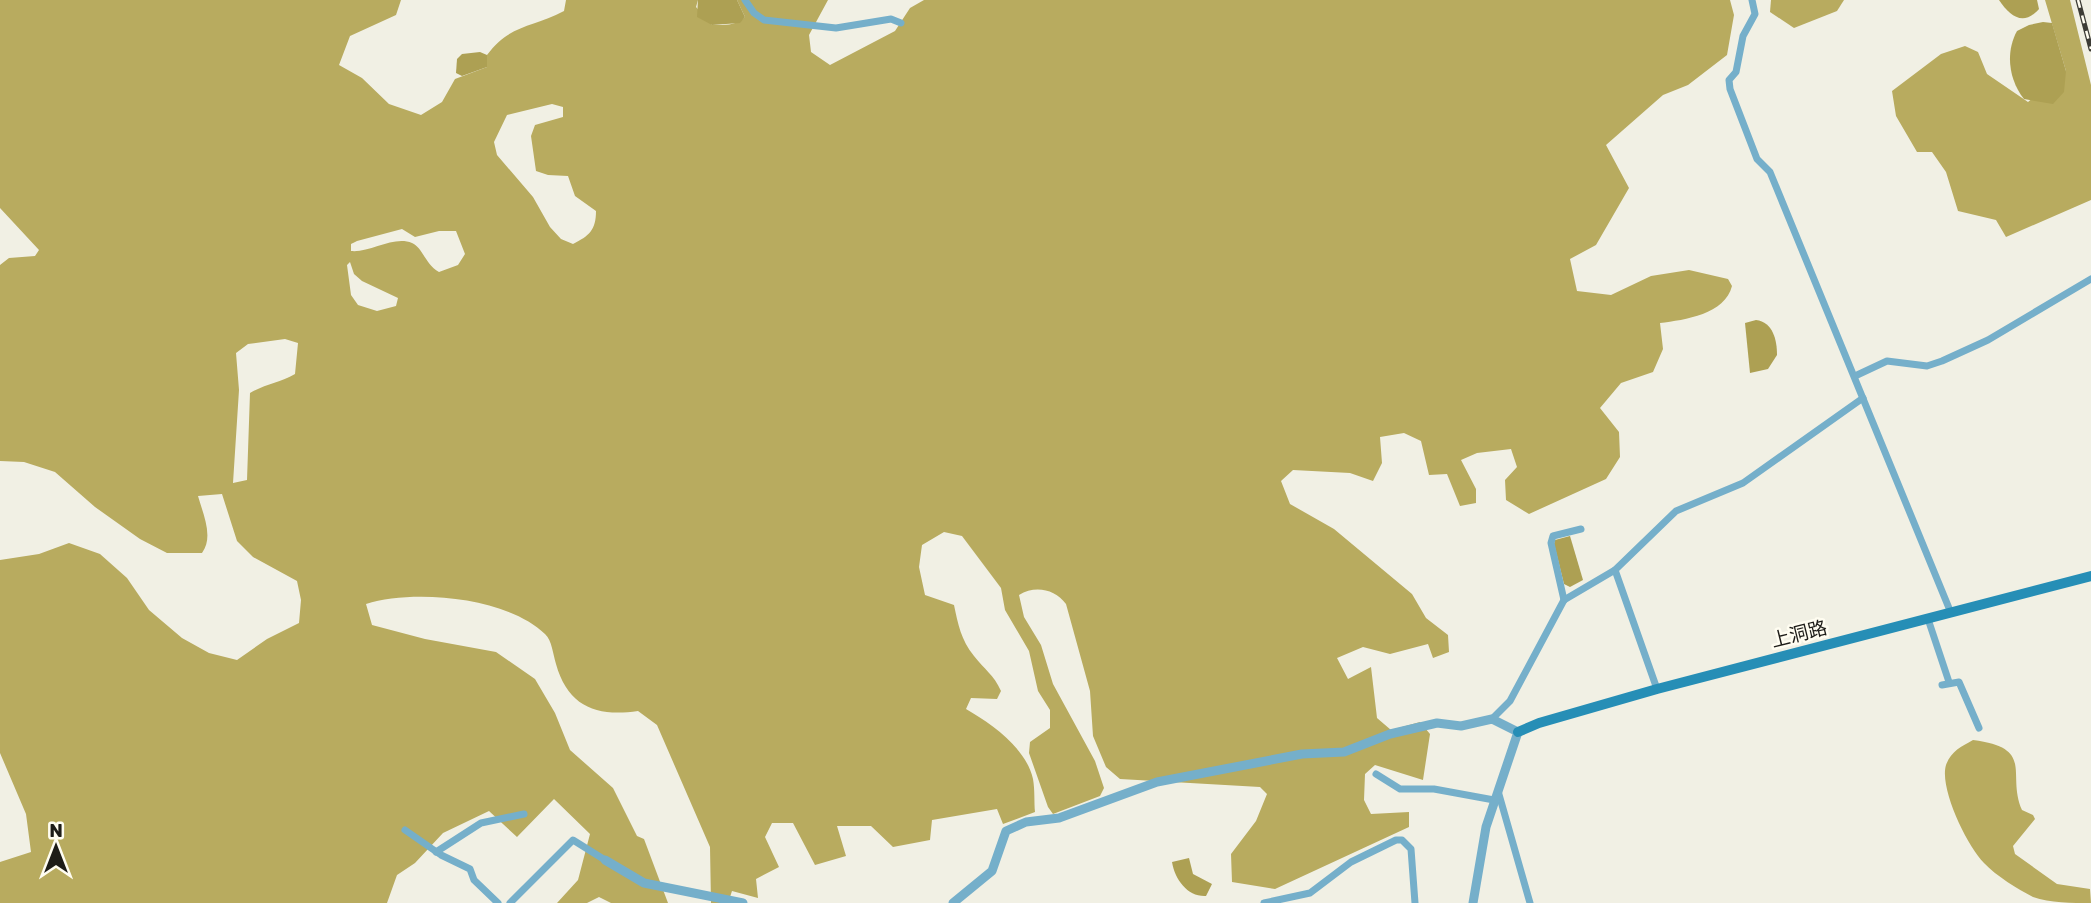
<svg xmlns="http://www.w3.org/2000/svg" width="2091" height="903" viewBox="0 0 2091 903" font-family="Rubik,'Noto Sans SC',sans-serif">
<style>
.forest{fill:#b8ab5f;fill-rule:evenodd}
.water{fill:#ada053}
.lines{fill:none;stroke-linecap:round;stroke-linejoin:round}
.minor{stroke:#75afca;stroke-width:7}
.tertiary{stroke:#75afca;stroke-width:9}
.secondary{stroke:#268eb6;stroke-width:10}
.rail-casing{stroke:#3d3c36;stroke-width:5}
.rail{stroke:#fffdf1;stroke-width:2.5;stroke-dasharray:8;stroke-linecap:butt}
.labels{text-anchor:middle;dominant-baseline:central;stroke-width:5;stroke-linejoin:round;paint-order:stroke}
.street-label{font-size:19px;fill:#1d1c18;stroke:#fffdf1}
</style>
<rect width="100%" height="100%" fill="#f1f0e4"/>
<g class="forest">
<path d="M 0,0 L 401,0 L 396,15 L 350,36 L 339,65 L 362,78 L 389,104 L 421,115 L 442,102 L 455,79 L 487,67 L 487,55 C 510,24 532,28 564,11 L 566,0 L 698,0 L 696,7 L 712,25 C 724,25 736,26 745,17 L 737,0 L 828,0 L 809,35 L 811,52 L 830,65 L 895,31 L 910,8 L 924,0 L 1730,0 L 1734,15 L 1727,55 L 1688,85 L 1663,95 L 1606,145 L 1629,188 L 1596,245 L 1570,259 L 1577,291 L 1611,295 L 1651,276 L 1689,270 L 1728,279 L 1732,286 C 1725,314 1685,320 1660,323 L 1663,349 L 1653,372 L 1621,383 L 1600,408 L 1619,432 L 1620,457 L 1606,479 L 1529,514 L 1506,500 L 1505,480 L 1517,467 L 1511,449 L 1477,453 L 1461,460 L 1476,489 L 1476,503 L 1460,506 L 1447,474 L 1429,475 L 1421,441 L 1404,433 L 1380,437 L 1382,463 L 1373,481 L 1350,473 L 1293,470 L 1281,481 L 1290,504 L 1334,529 L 1412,594 L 1426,618 L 1448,635 L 1449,652 L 1433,658 L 1428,644 L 1390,654 L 1363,647 L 1337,658 L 1348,679 L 1371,667 L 1377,718 L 1391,730 L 1420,722 L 1430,734 L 1423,780 L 1375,765 L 1365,774 L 1364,800 L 1371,814 L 1409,812 L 1409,827 L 1275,889 L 1232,882 L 1231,854 L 1256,821 L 1267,794 L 1260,787 L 1120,779 L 1106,767 L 1093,736 L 1090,691 L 1066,604 C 1055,589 1035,585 1019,595 L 1024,617 L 1041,645 L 1053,684 L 1095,761 L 1104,788 L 1100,796 L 1053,814 L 1048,807 L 1029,753 L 1030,742 L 1050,728 L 1050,710 L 1038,691 L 1029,651 L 1005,610 L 1001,588 L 962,536 L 944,532 L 922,545 L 919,567 L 925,595 L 954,605 C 958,624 961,640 974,656 C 984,669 994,675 1001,691 L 997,699 L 971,698 L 966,709 C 992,724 1026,748 1033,779 C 1035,790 1034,802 1035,812 L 1003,824 L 997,809 L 932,820 L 930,840 L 893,847 L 871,826 L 837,826 L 846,856 L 815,865 L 793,823 L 772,823 L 765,837 L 779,867 L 756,879 L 758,898 L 732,891 L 728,903 L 711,903 L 710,847 L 657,725 L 638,711 C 597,717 568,707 556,664 C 553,655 552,640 545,634 C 507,597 414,589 366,604 L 372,625 L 425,639 L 496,652 L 535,679 L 555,713 L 570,750 L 613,788 L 637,836 L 644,839 L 668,903 L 611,903 L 599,897 L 587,903 L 557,903 L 578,880 L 590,834 L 554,799 L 517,837 L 489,811 L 443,833 L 415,863 L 397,875 L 387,903 L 0,903 L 0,862 L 31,852 L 26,814 L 0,753 L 0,560 L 39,554 L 69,543 L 100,554 L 127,578 L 149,610 L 182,638 L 209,653 L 237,660 L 267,639 L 299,623 L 301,600 L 297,581 L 253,557 L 237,541 L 222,494 L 198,496 C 203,514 214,537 202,553 L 167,553 L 140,539 L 95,507 L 55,472 L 24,462 L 0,461 L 0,265 L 9,258 L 35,256 L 39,250 L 0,208 ZM 552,104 L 563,107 L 563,117 L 535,125 L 531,136 L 536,171 L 548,175 L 568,176 L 575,196 L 596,211 C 596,230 589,236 573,244 L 561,239 L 550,227 L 533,197 L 497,155 L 494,142 L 507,115 ZM 402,229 L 415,237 L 439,231 L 456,231 L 465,254 L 458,265 L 439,272 C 425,264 423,248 412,243 C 394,235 370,253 351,251 L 351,244 L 357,241 ZM 350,262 L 354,274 L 362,281 L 398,298 L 396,306 L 377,311 L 358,305 L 351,295 L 347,265 ZM 285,339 L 298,343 L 295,374 C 280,383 265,384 250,393 L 247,480 L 233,483 L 239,390 L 236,353 L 248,344 Z"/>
<polygon points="1771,0 1844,0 1837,11 1794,28 1770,12"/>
<polygon points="2045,0 2070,0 2091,85 2091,200 2006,237 1996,220 1958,211 1946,172 1932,152 1917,152 1896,116 1892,91 1941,54 1965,46 1978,52 1987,74 2028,102 2066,71"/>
<path d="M 1973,740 C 2036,748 2006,774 2022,810 L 2033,815 L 2035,819 L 2013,846 L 2015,854 L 2057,884 L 2090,889 L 2091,903 C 2072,903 2050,903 2033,897 C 2018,889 1996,876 1984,863 C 1967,846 1939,788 1946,765 C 1951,751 1961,747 1973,740 Z"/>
</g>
<g class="water">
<polygon points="698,0 737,0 745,17 740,23 712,25 697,17"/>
<path d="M 1999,0 L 2037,0 L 2039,9 C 2023,27 2010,16 1999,0 Z"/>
<path d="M 2043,22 L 2052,23 L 2066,71 L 2064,92 L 2053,104 L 2024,99 C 2009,80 2005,53 2017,31 L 2029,25 Z"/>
<polygon points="480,52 487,55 487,67 462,76 456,73 457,59 462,54"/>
<path d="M 1756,320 C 1773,322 1777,340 1777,355 L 1768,369 L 1750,373 L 1745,323 Z"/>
<polygon points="1570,536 1583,580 1570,587 1564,584 1554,544 1555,540"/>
<path d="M 1189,858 L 1193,874 L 1212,884 L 1206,896 C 1188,897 1175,880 1172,862 Z"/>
</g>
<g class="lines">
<g class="minor">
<polyline points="745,0 754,13 764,20 836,28 891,19 901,23"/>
<polyline points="1752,0 1755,14 1743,36 1736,72 1729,80 1730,89 1757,159 1770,172 1951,613"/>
<polyline points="1855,376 1887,361 1927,366 1942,361 1988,340 2091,279"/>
<polyline points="1615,570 1657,689"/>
<polyline points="1564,600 1551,543 1553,536 1581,529"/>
<polyline points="1928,619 1949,682"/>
<polyline points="1942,685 1959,682 1979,728"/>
<polyline points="1492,719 1510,701 1564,600 1615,570 1676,511 1743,483 1863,398"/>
<polyline points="1376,774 1400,789 1434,789 1494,800"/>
<polyline points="1498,791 1530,903"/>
<polyline points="405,830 441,855 470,869 474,880 498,903"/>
<polyline points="436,852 481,823 524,814"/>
<polyline points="510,903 573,840 605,860"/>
<polyline points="1264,903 1310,893 1351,862 1396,840 1402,840 1411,849 1415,903"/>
</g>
<g class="tertiary">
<polyline points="605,860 644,883 743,903"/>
<polyline points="953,903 992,871 1006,831 1026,822 1059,818 1157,782 1302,754 1344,752 1390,734 1437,723 1461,726 1492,719 1518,732 1486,827 1473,903"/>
</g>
<polyline class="secondary" points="1518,732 1539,723 1657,689 2091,576"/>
<g class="rail-casing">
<polyline id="rail" points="2078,0 2091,49"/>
</g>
<use href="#rail" class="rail"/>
</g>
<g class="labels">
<g class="street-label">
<text transform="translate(1799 634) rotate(-14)">上洞路</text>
</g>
</g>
<g transform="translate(56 847)" stroke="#fffdf1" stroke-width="5" paint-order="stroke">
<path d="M0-5L12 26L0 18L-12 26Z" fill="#1d1c18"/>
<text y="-10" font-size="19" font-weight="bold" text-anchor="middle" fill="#1d1c18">N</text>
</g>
</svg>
